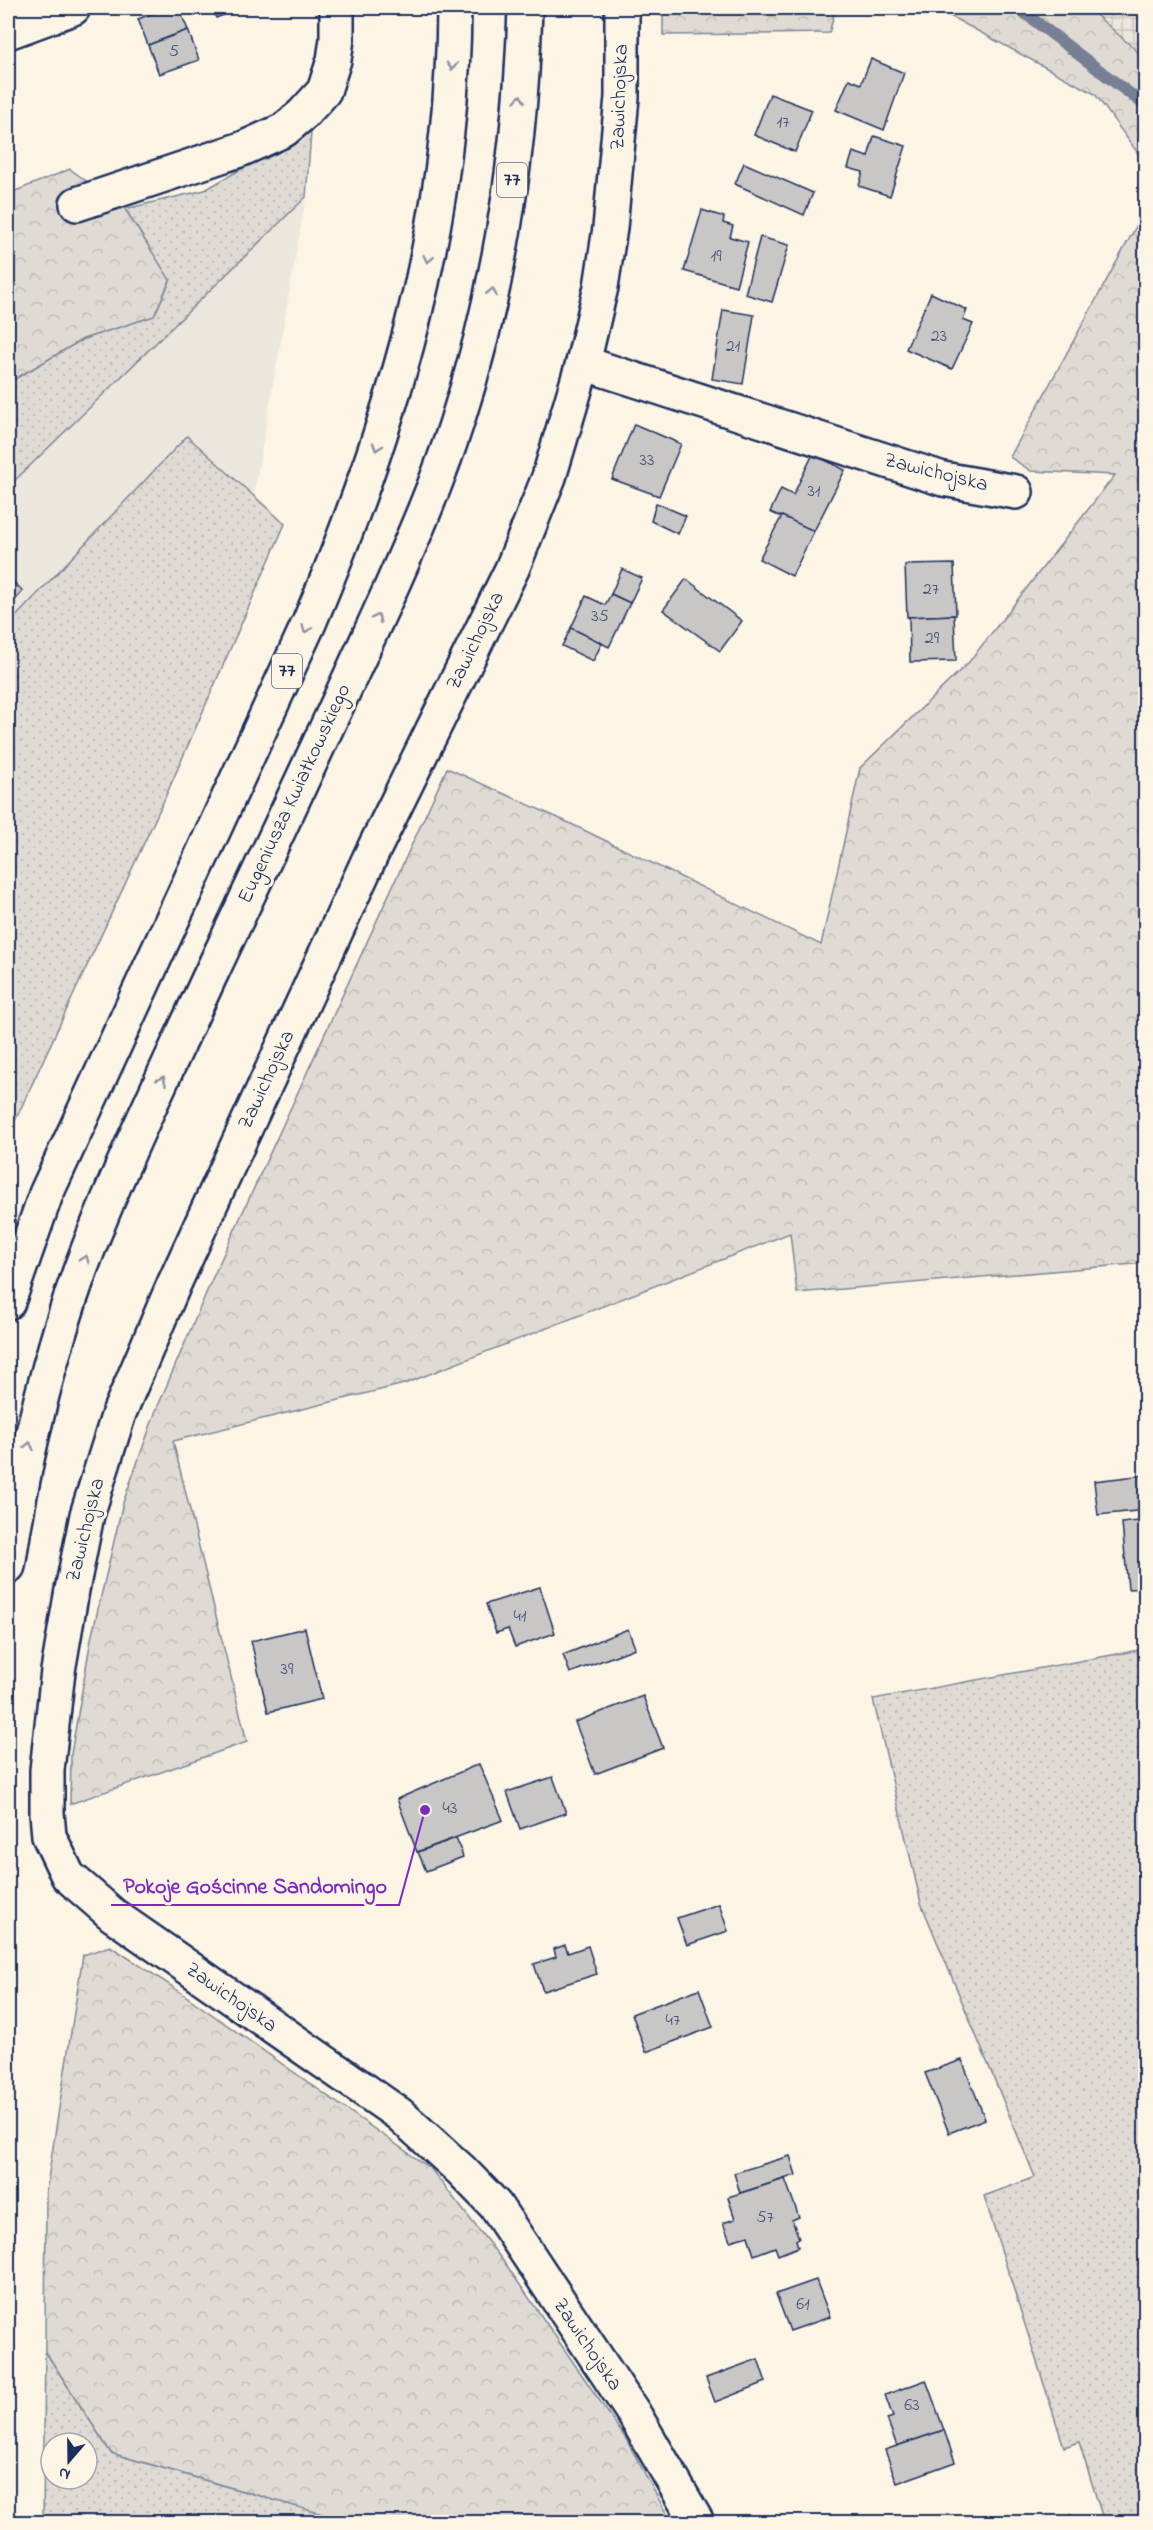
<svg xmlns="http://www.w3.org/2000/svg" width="1153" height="2530" viewBox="0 0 1153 2530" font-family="'Indie Flower',sans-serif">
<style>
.built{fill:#ece7dc}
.industrial{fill:url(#industrial-grid)}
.green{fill:url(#green-dots);stroke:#7d8599;stroke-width:1.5;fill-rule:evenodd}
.forest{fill:url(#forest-crowns);stroke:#7d8599;stroke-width:1.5}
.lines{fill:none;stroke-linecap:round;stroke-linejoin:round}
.stream{stroke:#767f94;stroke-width:12}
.building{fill:#c8c7c6;stroke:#1b2f5e;stroke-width:1.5}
.minor-casing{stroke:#1b2f5e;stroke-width:38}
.major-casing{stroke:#1b2f5e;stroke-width:38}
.minor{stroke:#fcf5e5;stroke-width:33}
.major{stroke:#fcf5e5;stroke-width:33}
.oneway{stroke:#8c92a2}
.labels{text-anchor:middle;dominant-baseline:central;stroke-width:6;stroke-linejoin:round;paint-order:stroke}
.number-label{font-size:18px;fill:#465578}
.shield{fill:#fcf5e5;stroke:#5e6a86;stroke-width:1.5}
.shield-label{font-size:20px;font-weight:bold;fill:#1b2f5e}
.street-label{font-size:21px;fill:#1b2f5e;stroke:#fcf5e5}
.leader{fill:none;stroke:#7b2cbf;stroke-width:2}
.callout-dot{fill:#7b2cbf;stroke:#fcf5e5;stroke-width:2}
.callout-label{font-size:22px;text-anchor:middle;font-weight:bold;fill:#7b2cbf;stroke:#fcf5e5;stroke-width:6;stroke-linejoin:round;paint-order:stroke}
</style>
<defs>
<pattern id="industrial-grid" width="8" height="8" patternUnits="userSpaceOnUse" patternTransform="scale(1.5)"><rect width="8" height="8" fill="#ece7dc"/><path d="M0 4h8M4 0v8" fill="none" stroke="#cac6bf"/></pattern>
<pattern id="green-dots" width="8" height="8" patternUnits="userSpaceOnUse" patternTransform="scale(1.5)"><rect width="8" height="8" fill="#dfdbd4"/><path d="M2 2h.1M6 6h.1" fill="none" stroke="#bfbcb8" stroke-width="1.8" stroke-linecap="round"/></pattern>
<pattern id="forest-crowns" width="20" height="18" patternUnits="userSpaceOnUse" patternTransform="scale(1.5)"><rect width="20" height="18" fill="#dfdbd4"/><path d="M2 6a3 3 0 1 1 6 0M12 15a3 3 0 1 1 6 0" fill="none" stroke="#bfbcb8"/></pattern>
</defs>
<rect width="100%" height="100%" fill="#fcf5e5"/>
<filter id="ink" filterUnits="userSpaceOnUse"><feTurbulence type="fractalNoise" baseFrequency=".0167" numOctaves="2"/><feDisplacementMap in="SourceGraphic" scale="12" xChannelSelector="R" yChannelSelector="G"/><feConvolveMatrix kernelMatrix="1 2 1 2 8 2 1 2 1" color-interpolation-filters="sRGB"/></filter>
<g filter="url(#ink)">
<polygon class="built" points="306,197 254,494 187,436 8,625 8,487"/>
<polygon class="industrial" points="1088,8 1145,8 1145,58"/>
<g class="green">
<polygon points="312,120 306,197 8,487 8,383 83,339 154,316 170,281 125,209 205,190 257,160"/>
<polygon points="187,436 285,524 164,800 8,1136 8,625"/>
<polygon points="1145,1649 1146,2522 1104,2522 1079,2442 1064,2447 984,2196 1035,2177 921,1903 873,1699"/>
<path d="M 45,2351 L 111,2453 L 350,2522 L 43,2522 ZM 51,2443 L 87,2443 L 87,2479 L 51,2479 Z"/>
</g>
<g class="forest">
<polygon points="663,8 836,8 829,33 663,35"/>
<polygon points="935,8 1088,8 1145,58 1145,163 1095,94"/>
<polygon points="70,169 125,209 170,280 154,316 83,339 8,383 8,194"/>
<polygon points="1145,210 1145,1263 797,1293 790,1233 404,1384 173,1441 247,1742 70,1804 71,1754 91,1639 123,1503 155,1413 213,1277 447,768 567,822 821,945 860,768 969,662 1115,475 1031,471 1010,457"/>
<polygon points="110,1946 176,1989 431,2169 507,2266 626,2439 671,2522 350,2522 111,2453 45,2351 46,2192 83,1955"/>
</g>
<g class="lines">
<polyline class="stream" points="1018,8 1146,106"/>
</g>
<g class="building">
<polygon points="167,8 179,8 188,30 148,45 138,19"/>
<polygon points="212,8 233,8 234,11 216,18"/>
<polygon points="233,8 247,8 235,12"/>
<polygon points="188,30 199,60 159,74 148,45"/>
<polygon points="871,59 904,73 884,130 836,110 849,79 861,84"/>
<polygon points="770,94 812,110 795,152 754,135"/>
<polygon points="874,136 906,146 890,196 859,186 863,172 848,168 853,152 868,157"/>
<polygon points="744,163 813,193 804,215 735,184"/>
<polygon points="702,210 724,217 723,223 733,226 730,237 748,242 736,286 684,271"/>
<polygon points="760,237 789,245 772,302 745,294"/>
<polygon points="931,293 967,310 963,320 973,324 952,369 906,349"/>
<polygon points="723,310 754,315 743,384 712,379"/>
<polygon points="634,424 681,444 659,496 612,479"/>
<polygon points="813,454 845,470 814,531 770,512 781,489 793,495"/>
<polygon points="656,503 686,516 678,534 651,521"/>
<polygon points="782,516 814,531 792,576 759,559"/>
<polygon points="954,564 956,615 907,617 905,565"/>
<polygon points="622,569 642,578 630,603 611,594"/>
<polygon points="8,577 23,591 8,608"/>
<polygon points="686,579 742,621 720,651 663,610"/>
<polygon points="611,594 630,603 609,647 571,628 586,596 605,605"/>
<polygon points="954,615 956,661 910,662 909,617"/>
<polygon points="571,628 602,643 593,661 562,646"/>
<polygon points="1145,1475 1146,1510 1098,1515 1094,1481"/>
<polygon points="1146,1520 1146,1588 1128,1589 1122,1523"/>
<polygon points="540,1587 555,1633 515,1647 508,1629 496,1633 486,1604"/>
<polygon points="305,1628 322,1699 268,1712 251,1641"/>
<polygon points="628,1629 635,1648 570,1673 563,1655"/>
<polygon points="643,1696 663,1748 595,1774 575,1722"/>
<polygon points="479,1764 503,1820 417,1852 397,1799"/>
<polygon points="553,1777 566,1813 520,1829 507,1792"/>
<polygon points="456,1838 463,1857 426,1871 418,1852"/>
<polygon points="719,1904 728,1931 687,1945 677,1918"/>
<polygon points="565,1945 568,1953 588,1946 597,1974 543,1991 534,1964 556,1957 554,1949"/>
<polygon points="699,1989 713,2027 646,2052 632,2014"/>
<polygon points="962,2060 985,2119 949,2133 925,2073"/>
<polygon points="790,2156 796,2175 740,2193 734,2173"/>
<polygon points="785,2179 799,2217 792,2220 799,2238 796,2240 798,2247 778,2255 775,2247 754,2255 748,2236 730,2241 723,2223 735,2219 728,2197"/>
<polygon points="816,2280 830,2317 790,2331 776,2294"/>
<polygon points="758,2359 766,2382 715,2402 706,2378"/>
<polygon points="926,2380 944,2430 897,2446 887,2419 893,2417 885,2395"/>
<polygon points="944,2430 955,2462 897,2483 885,2450"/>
<polygon points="1071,2515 1074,2522 1051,2522"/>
</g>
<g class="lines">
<g class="minor-casing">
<g id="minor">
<polyline points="622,8 622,97 610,228 601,287 583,363 549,477 512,569 371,855 239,1142 174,1284 119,1413 87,1515 72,1590 58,1671 47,1770 47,1813 49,1836 68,1876 113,1915 399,2114 461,2170 495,2205 634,2414 697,2522"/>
<polyline points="8,32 73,8"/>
<polyline points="77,204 242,149 284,130 303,114 324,91 334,60 337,39 337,8"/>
<polyline points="583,363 943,479 1016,492"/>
</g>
</g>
<g class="major-casing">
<g id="major">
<path d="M 8,1302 L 46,1194 L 309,623 C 393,425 453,224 454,8"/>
<path d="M 8,1566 C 23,1464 46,1365 81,1268 C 118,1169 165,1074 209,978 C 270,849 331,720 390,590 C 414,536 438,481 456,425 C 500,290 521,149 525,8"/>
</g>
</g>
<use href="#minor" class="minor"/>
<use href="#major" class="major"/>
</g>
<defs><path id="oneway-chevron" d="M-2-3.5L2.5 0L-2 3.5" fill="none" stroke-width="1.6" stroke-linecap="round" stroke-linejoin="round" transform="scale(1.5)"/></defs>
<g class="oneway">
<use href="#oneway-chevron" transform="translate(452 66) rotate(93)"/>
<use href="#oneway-chevron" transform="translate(520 99) rotate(-85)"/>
<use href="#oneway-chevron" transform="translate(428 259) rotate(101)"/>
<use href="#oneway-chevron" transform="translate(492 292) rotate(-77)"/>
<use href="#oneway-chevron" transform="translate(377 447) rotate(108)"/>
<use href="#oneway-chevron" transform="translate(377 618) rotate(-65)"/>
<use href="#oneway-chevron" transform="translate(306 629) rotate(114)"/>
<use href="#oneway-chevron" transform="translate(162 1080) rotate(-65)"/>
<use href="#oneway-chevron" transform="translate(85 1259) rotate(-69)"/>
<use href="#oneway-chevron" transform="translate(29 1446) rotate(-77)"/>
</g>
</g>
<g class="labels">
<g class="number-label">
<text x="174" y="52">5</text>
<text x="783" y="123">17</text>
<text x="716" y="257">19</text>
<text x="939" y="337">23</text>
<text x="733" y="347">21</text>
<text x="647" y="461">33</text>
<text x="814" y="492">31</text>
<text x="931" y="590">27</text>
<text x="600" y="617">35</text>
<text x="932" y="639">29</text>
<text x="520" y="1617">41</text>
<text x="287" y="1670">39</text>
<text x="450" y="1809">43</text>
<text x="673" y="2021">47</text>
<text x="765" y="2218">57</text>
<text x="803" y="2305">61</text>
<text x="912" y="2406">63</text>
</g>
<g class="shield">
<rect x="497" y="163" width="30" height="34" rx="4.5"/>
<rect x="272" y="654" width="30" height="34" rx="4.5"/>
</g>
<g class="shield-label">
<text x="512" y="180">77</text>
<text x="287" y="671">77</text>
</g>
<g class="street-label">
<text transform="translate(620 97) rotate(-88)">Zawichojska</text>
<text transform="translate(936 473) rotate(14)">Zawichojska</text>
<text transform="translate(476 641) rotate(-64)">Zawichojska</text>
<text transform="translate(295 794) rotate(-65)">Eugeniusza Kwiatkowskiego</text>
<text transform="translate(267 1080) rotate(-65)">Zawichojska</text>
<text transform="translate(86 1530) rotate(-76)">Zawichojska</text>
<text transform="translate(231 1998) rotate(35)">Zawichojska</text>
<text transform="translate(587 2345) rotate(56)">Zawichojska</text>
</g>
</g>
<path class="leader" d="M425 1810L399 1905H111"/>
<circle class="callout-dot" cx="425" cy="1810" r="6"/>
<g class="callout-label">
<text x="255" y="1893">Pokoje Gościnne Sandomingo</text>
</g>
<rect width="1153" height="2530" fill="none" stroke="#fcf5e5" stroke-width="30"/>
<rect x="15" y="15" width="1123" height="2500" fill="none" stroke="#1b2f5e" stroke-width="2" filter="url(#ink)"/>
<g transform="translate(69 2461) rotate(200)"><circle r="28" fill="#fcf5e5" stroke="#a2a6af" stroke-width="1.5"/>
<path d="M0-4.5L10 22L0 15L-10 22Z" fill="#1b2f5e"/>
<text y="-9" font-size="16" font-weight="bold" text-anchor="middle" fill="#1b2f5e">N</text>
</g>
</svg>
